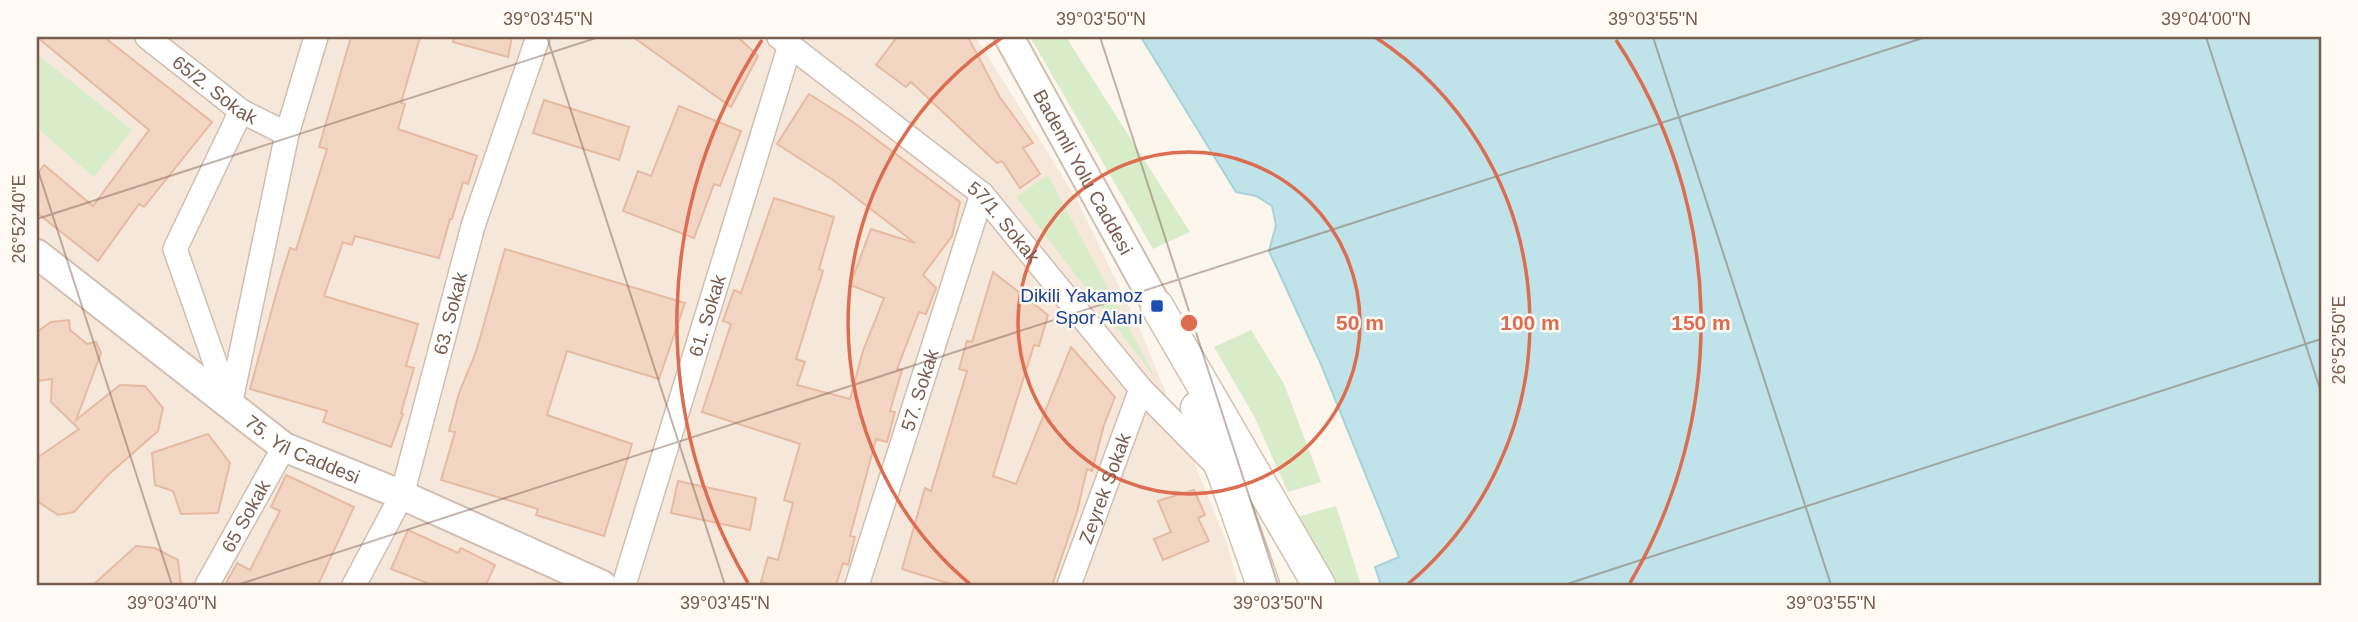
<svg xmlns="http://www.w3.org/2000/svg" width="2358" height="622" viewBox="0 0 2358 622" font-family="Arial,sans-serif">
<style>
.residential{fill:#f5e8da}
.green{fill:#d8ecc9}
.water{fill:#bfe3e8;stroke:#a5d3da;stroke-width:2}
.building{fill:#f3d5c3;stroke:#e6bba3;stroke-width:2}
.lines{fill:none;stroke-linecap:round;stroke-linejoin:round}
.minor-casing{stroke:#d1beb0;stroke-width:26}
.tertiary-casing{stroke:#d1beb0;stroke-width:32}
.secondary-casing{stroke:#d6c0b0;stroke-width:35}
.minor{stroke:#fff;stroke-width:23}
.tertiary{stroke:#fff;stroke-width:28}
.secondary{stroke:#fff;stroke-width:32}
.ticks{fill:none;stroke:#7a5c4d;stroke-width:2;stroke-opacity:0.45}
.ring{fill:none;stroke:#dc6d51;stroke-width:3.5}
.transit-dot{fill:#1a4fb4;stroke:#fffaf3;stroke-width:2.5}
.labels{text-anchor:middle;dominant-baseline:central;stroke-width:5;stroke-linejoin:round;paint-order:stroke}
.street-label{font-size:19px;fill:#7a5c4d;stroke:#fffaf3}
.transit-label{font-size:19px;fill:#164399;stroke:#fffaf3;text-anchor:end}
.centre{fill:#dc6d51;stroke:#fffaf3;stroke-width:3.5}
.ring-label{font-size:21px;text-anchor:middle;font-weight:bold;fill:#dc6d51;stroke:#fffaf3;stroke-width:5;stroke-linejoin:round;paint-order:stroke}
.neatline{fill:none;stroke:#7a5c4d;stroke-width:2.5}
.ticks-label{font-size:18px;text-anchor:middle;fill:#7a5c4d}
</style>
<rect width="100%" height="100%" fill="#fdf6ec"/>
<polygon class="residential" points="37,37 976,37 1077,200 1141,332 1228,546 1238,585 37,585"/>
<g class="green">
<polygon points="1030,37 1066,37 1190,232 1153,249"/>
<polygon points="37,54 132,130 94,177 37,128"/>
<polygon points="1048,175 1156,379 1016,197"/>
<polygon points="1251,330 1284,384 1321,482 1288,492 1255,418 1214,347"/>
<polygon points="1336,506 1361,585 1332,585 1297,517"/>
</g>
<polygon class="water" points="1141,37 2321,37 2321,585 1381,585 1375,567 1399,557 1320,362 1269,251 1276,225 1272,206 1256,196 1236,192"/>
<g class="building">
<polygon points="37,37 104,37 212,122 144,207 139,204 98,261 37,213 37,174 44,165 93,206 149,130"/>
<polygon points="351,37 420,37 401,103 405,104 398,129 477,156 468,184 463,182 452,219 450,219 439,258 355,236 352,245 343,242 324,296 418,324 406,366 414,368 401,413 403,414 391,447 323,422 327,411 250,389 280,280 290,248 296,250 327,149 319,147"/>
<polygon points="454,37 512,37 508,57 453,42"/>
<polygon points="633,37 738,37 758,56 731,107"/>
<polygon points="897,37 968,37 999,96 1033,143 1023,148 1040,174 1020,188 1002,161 997,163 911,82 906,87 876,65"/>
<polygon points="809,94 853,122 960,202 952,236 923,275 936,288 926,314 919,312 897,369 902,370 890,411 895,412 887,442 876,439 850,536 855,537 848,565 843,563 836,585 771,585 761,582 768,557 778,560 793,503 784,500 800,444 702,412 731,324 723,321 734,290 741,293 774,198 834,217 819,269 823,271 796,359 805,362 797,385 850,399 863,351 884,298 850,285 871,229 915,243 833,180 777,144"/>
<polygon points="544,100 629,127 619,160 533,133"/>
<polygon points="679,106 741,131 720,186 714,184 694,238 623,211 638,171 651,176"/>
<polygon points="505,249 685,303 659,379 567,351 547,415 632,444 604,536 536,515 538,509 441,480 455,432 449,431 459,393 476,352"/>
<polygon points="993,272 1048,315 1039,346 1034,345 993,476 1016,484 1071,347 1115,397 1104,425 1092,471 1087,469 1077,512 1052,585 954,585 902,569 925,488 931,491 967,371 959,369 967,341 972,342"/>
<polygon points="69,320 70,330 87,344 96,342 101,353 76,420 120,385 145,386 163,408 158,431 108,475 74,512 58,515 37,501 37,458 79,429 51,402 52,379 37,381 37,332 51,322"/>
<polygon points="208,434 230,463 218,513 181,514 173,491 155,485 152,453"/>
<polygon points="286,475 354,507 318,585 225,585 237,563 250,570 280,511 271,507"/>
<polygon points="678,481 756,498 750,530 671,513"/>
<polygon points="1194,490 1205,515 1198,518 1209,541 1163,560 1154,539 1171,532 1158,501"/>
<polygon points="408,530 458,553 461,548 495,565 486,585 432,585 391,569"/>
<polygon points="136,546 155,548 178,560 181,585 93,585"/>
</g>
<g class="lines">
<g class="minor-casing">
<g id="minor">
<path id="s1" d="M 147,37 L 241,111 L 287,134"/>
<path id="s2" d="M 779,37 L 982,194 L 1141,389 L 1217,466"/>
<polyline points="230,405 287,134 316,37"/>
<polyline points="230,405 175,249 241,111"/>
<path id="s3" d="M 207,585 L 284,447"/>
<path id="s4" d="M 354,585 L 402,495 L 473,226 L 538,37"/>
<path id="s5" d="M 624,585 L 790,45"/>
<path id="s6" d="M 857,585 L 982,194"/>
<path id="s7" d="M 1069,585 L 1141,389"/>
</g>
</g>
<g class="tertiary-casing">
<g id="tertiary">
<path id="s8" d="M 1009,37 L 1157,306"/>
<path id="s9" d="M 37,254 L 284,447 L 402,495 L 602,585"/>
</g>
</g>
<g class="secondary-casing">
<g id="secondary">
<polyline points="1157,306 1319,585"/>
<polyline points="1197,408 1224,474 1263,585"/>
</g>
</g>
<use href="#minor" class="minor"/>
<use href="#tertiary" class="tertiary"/>
<use href="#secondary" class="secondary"/>
</g>
<path class="ticks" d="M 547,37 L 725,585M 1100,37 L 1278,585M 1653,37 L 1831,585M 2206,37 L 2321,392M 37,167 L 172,585M 37,219 L 599,37M 237,585 L 1926,37M 1564,585 L 2321,339"/>
<g class="ring">
<circle cx="1189" cy="323" r="171"/>
<path d="M970 584A341 341 0 0 1 1003 37M1375 37A341 341 0 0 1 1408 584"/>
<path d="M748 583A512 512 0 0 1 762 40M1616 40A512 512 0 0 1 1630 583"/>
</g>
<rect class="transit-dot" x="1150" y="299" width="14" height="14" rx="3.5"/>
<g class="labels">
<g class="street-label">
<text stroke="none"><textPath href="#s1" startOffset="86">65/2. Sokak</textPath></text>
<text stroke="none"><textPath href="#s8" startOffset="154">Bademli Yolu Caddesi</textPath></text>
<text stroke="none"><textPath href="#s2" startOffset="292">57/1. Sokak</textPath></text>
<text stroke="none"><textPath href="#s4" startOffset="290">63. Sokak</textPath></text>
<text stroke="none"><textPath href="#s5" startOffset="282">61. Sokak</textPath></text>
<text stroke="none"><textPath href="#s6" startOffset="205">57. Sokak</textPath></text>
<text stroke="none"><textPath href="#s9" startOffset="331">75. Yil Caddesi</textPath></text>
<text stroke="none"><textPath href="#s7" startOffset="103">Zeyrek Sokak</textPath></text>
<text stroke="none"><textPath href="#s3" startOffset="79">65 Sokak</textPath></text>
</g>
<g class="transit-label">
<text x="1143" y="295">Dikili Yakamoz<tspan x="1143" dy="22">Spor Alanı</tspan></text>
</g>
</g>
<circle cx="1189" cy="323" r="10" class="centre"/>
<g class="ring-label">
<text x="1360" y="330">50 m</text>
<text x="1530" y="330">100 m</text>
<text x="1701" y="330">150 m</text>
</g>
<rect width="2358" height="622" fill="none" stroke="#fffaf3" stroke-width="77"/>
<rect x="38" y="38" width="2282" height="546" class="neatline"/>
<g class="ticks-label">
<text x="548" y="25">39°03'45"N</text>
<text x="1101" y="25">39°03'50"N</text>
<text x="1653" y="25">39°03'55"N</text>
<text x="2206" y="25">39°04'00"N</text>
<text transform="translate(19 219) rotate(-90)" y="6">26°52'40"E</text>
<text transform="translate(2339 340) rotate(-90)" y="6">26°52'50"E</text>
<text x="172" y="609">39°03'40"N</text>
<text x="725" y="609">39°03'45"N</text>
<text x="1278" y="609">39°03'50"N</text>
<text x="1831" y="609">39°03'55"N</text>
</g>
</svg>
